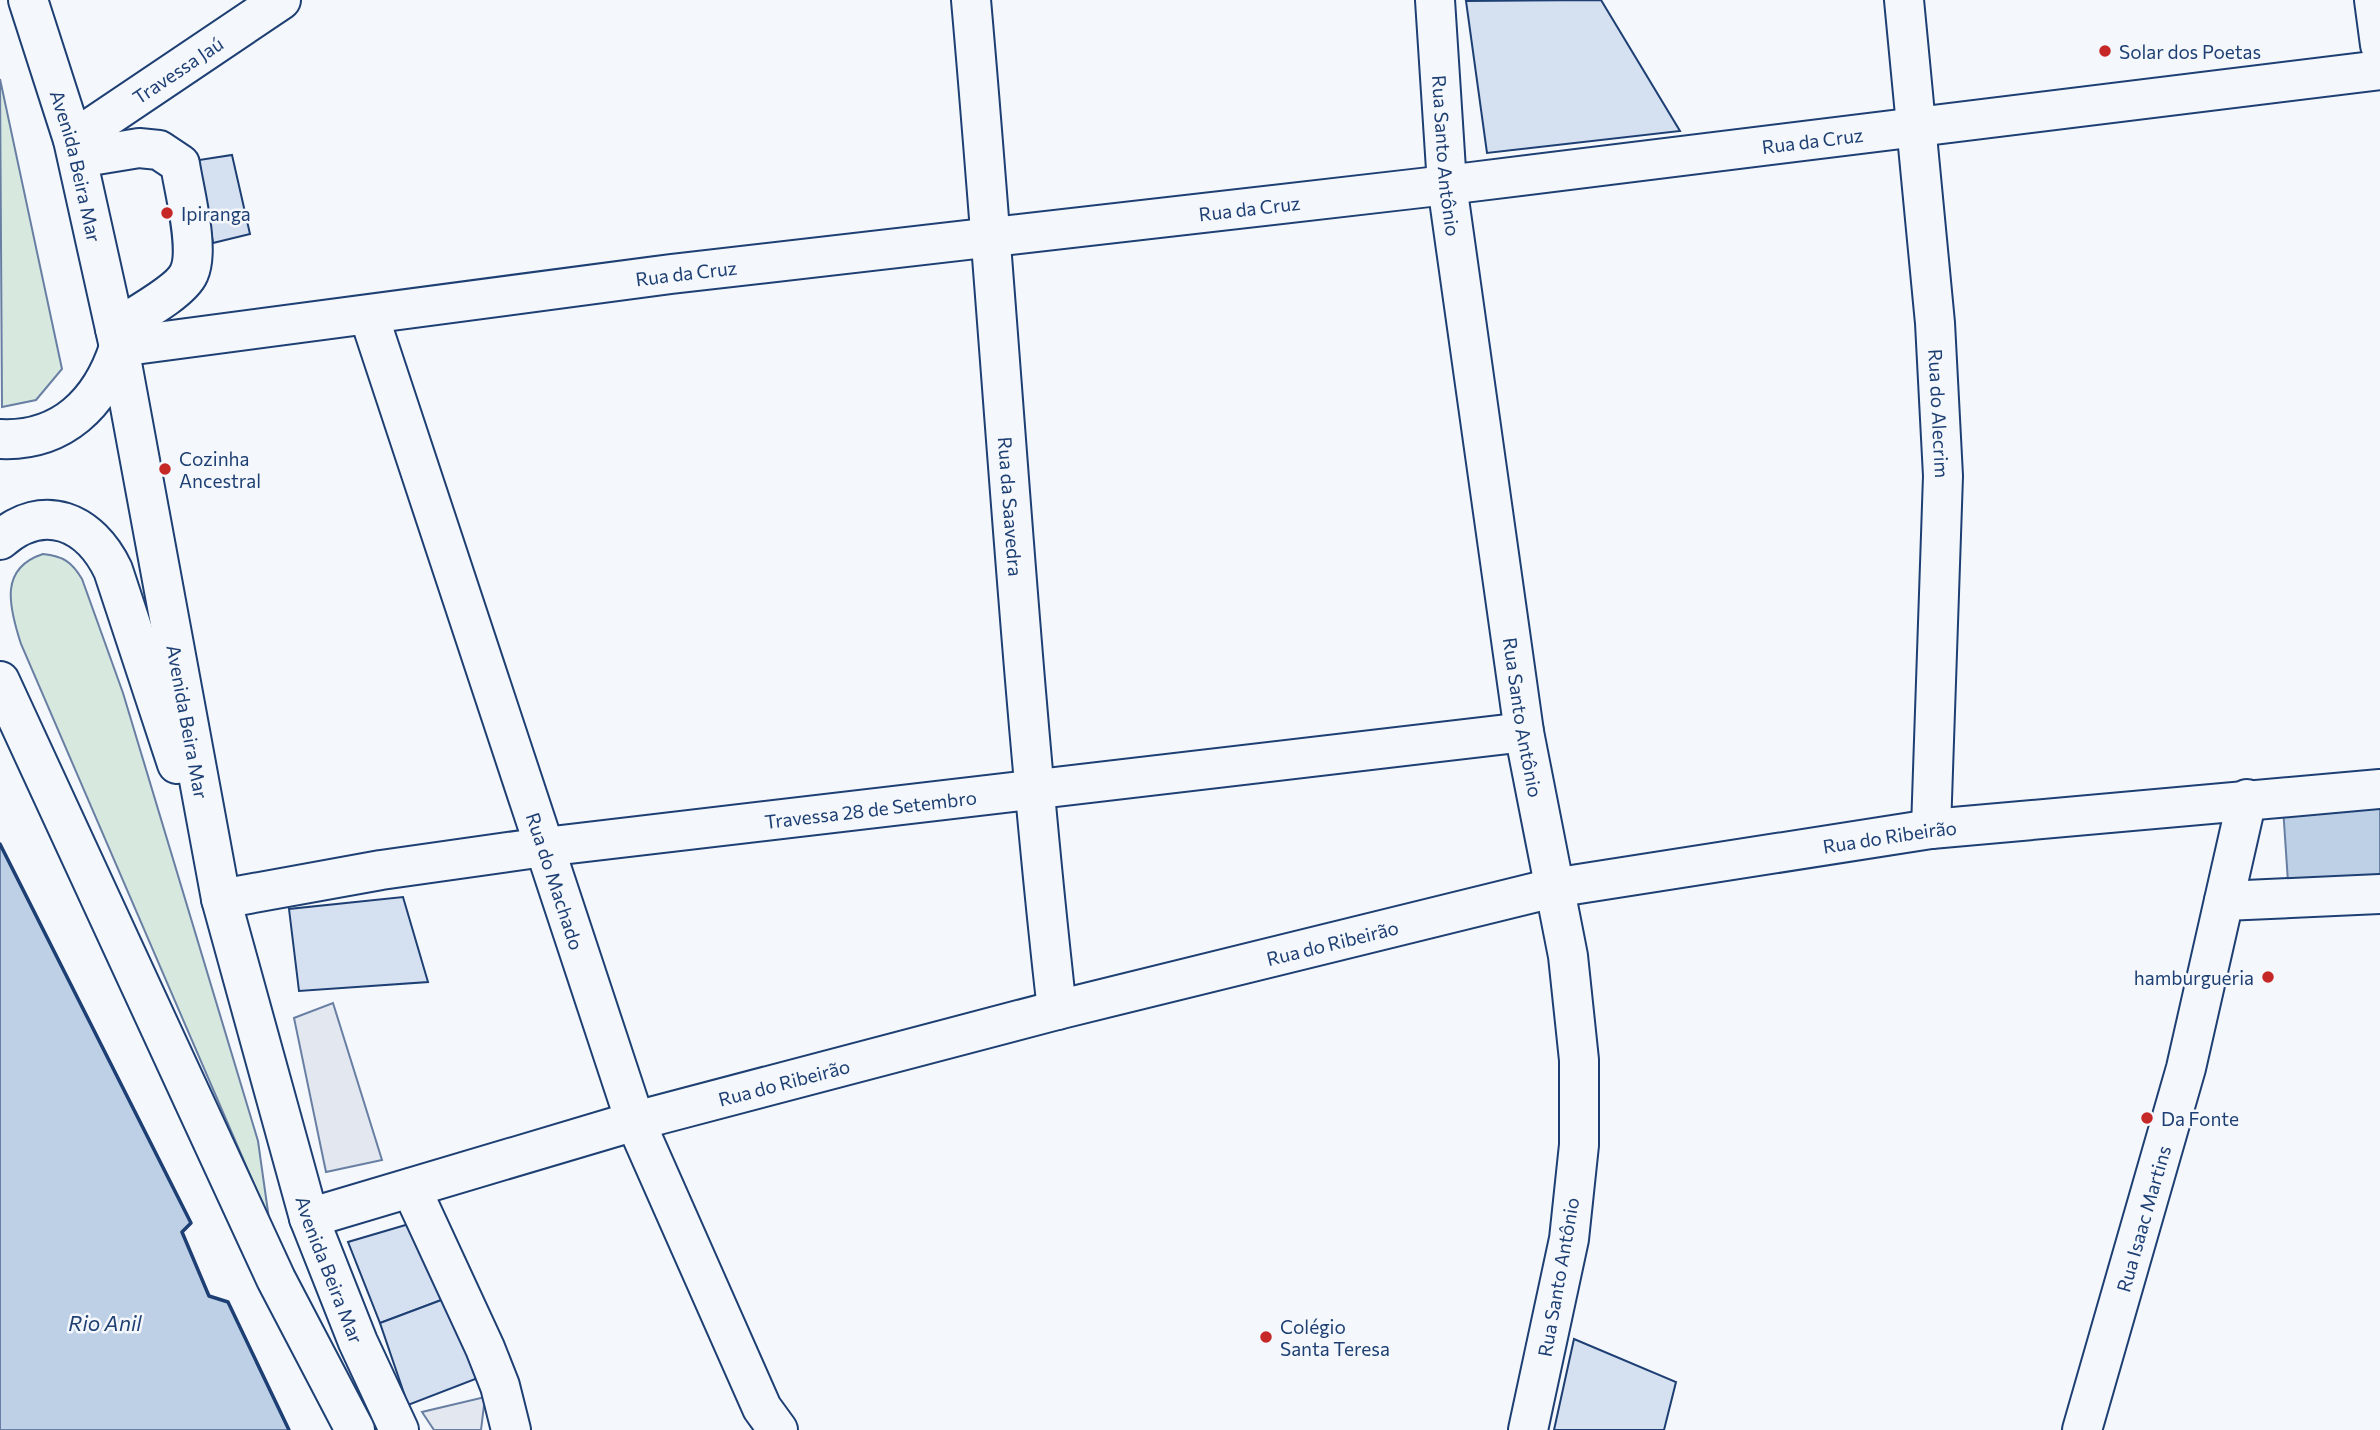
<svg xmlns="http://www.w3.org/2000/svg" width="2380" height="1430" viewBox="0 0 2380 1430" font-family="Commissioner,sans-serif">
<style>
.green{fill:#d7e8df;stroke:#687fa3;stroke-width:2}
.parking{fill:#e3e8f0;stroke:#687fa3;stroke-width:2}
.water{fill:#bed0e5;stroke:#687fa3;stroke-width:2}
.building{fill:#d5e0f0;stroke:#1d3f73;stroke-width:2}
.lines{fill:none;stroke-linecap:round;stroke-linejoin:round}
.minor-casing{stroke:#1d3f73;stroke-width:42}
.major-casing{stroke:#1d3f73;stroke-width:42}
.minor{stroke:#f4f7fb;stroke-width:38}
.major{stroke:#f4f7fb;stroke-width:38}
.wall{stroke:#1d3f73;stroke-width:3.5}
.poi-dot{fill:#c62828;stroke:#f4f7fb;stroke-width:2.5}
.labels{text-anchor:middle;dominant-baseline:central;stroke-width:5;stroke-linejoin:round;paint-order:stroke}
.poi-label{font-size:19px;fill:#1d3f73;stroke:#f4f7fb;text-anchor:start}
.street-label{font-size:19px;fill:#1d3f73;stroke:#f4f7fb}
.water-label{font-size:21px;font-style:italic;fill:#1d3f73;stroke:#f4f7fb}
</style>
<rect width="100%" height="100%" fill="#f4f7fb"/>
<g class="green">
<polygon points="0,79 62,369 36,400 2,407"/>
<path d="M 43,554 C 63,556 72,562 82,579 L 123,693 L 258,1141 L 269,1219 L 21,644 C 8,604 0,568 43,554 Z"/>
</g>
<g class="parking">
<polygon points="333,1003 382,1160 326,1172 294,1018"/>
<polygon points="485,1397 481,1430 434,1430 422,1412"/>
</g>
<g class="water">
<polygon points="2380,800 2380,875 2288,882 2283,807"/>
<polygon points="0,844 191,1223 182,1232 209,1296 228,1302 289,1430 0,1430"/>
</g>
<g class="building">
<polygon points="1601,0 1680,131 1487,153 1466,1"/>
<polygon points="232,155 250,234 213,243 199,160"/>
<polygon points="403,897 428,982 299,991 289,909"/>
<polygon points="409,1224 444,1299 380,1323 348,1242"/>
<polygon points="444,1299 478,1378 408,1405 380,1323"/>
<polygon points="1574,1339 1676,1382 1664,1430 1554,1430"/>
</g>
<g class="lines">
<g class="minor-casing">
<g id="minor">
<path id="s1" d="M 971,0 C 1001,337 1019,674 1057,1010"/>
<path id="s2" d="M 1435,0 L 1447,185 L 1524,732 L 1568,956 L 1579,1060 L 1579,1145 L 1569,1239 L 1528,1430"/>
<path id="s3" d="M 1904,0 L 1935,323 L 1943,476 L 1931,829"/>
<polyline points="2374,0 2380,45"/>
<path id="s4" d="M 73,140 L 281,0"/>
<path d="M 78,158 L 139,148 L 159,150 L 180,164 C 184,191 200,249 189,273 C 181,292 133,317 115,329"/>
<path id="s5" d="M 369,316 L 635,1121 L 762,1408 L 778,1430"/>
<path id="s6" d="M 119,347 L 671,274 L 1447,185 L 2380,70"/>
<path id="s7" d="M 221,899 L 381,870 L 544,847 L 1524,732"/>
<polyline points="2224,901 2380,894"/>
<polyline points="411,1188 485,1348 500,1386 511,1430"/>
<path id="s8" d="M 309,1218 L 635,1121 L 1057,1010 L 1553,888 L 1931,829 L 2380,789"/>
<path id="s9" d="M 2082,1430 L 2186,1068 L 2247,799"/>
</g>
</g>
<g class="major-casing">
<g id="major">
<path id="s10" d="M 28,0 L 73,140 L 119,347 L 221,899 L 309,1218 L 358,1342 L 399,1430"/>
<path d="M 0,439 C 62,442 101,403 119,347"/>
<path d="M 0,540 C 44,501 90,522 113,570 L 177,764"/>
<polyline points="0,681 276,1279 355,1430"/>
</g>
</g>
<use href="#minor" class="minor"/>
<use href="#major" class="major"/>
<polyline class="wall" points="0,844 191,1223 182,1232 209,1296 228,1302 289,1430"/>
</g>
<g class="poi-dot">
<circle cx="2105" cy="51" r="7"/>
<circle cx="167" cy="213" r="7"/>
<circle cx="165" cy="469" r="7"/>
<circle cx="2268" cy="977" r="7"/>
<circle cx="2147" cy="1118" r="7"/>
<circle cx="1266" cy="1337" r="7"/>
</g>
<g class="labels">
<g class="poi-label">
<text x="2119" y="51">Solar dos Poetas</text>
<text x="181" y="213">Ipiranga</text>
<text x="179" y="458">Cozinha<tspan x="179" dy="22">Ancestral</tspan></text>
<text x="2254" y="977" text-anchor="end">hamburgueria</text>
<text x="2161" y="1118">Da Fonte</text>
<text x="1280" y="1326">Colégio<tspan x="1280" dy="22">Santa Teresa</tspan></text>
</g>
<g class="street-label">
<text stroke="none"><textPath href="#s4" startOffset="126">Travessa Jaú</textPath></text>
<text stroke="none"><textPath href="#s6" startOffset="1706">Rua da Cruz</textPath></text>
<text stroke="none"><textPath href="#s2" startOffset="156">Rua Santo Antônio</textPath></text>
<text stroke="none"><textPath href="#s10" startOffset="173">Avenida Beira Mar</textPath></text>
<text stroke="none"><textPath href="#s6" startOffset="1139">Rua da Cruz</textPath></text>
<text stroke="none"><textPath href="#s6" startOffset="572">Rua da Cruz</textPath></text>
<text stroke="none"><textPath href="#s3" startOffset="415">Rua do Alecrim</textPath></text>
<text stroke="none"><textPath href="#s1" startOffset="508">Rua da Saavedra</textPath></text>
<text stroke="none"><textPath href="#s2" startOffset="723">Rua Santo Antônio</textPath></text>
<text stroke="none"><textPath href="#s10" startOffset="740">Avenida Beira Mar</textPath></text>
<text stroke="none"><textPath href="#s7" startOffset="656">Travessa 28 de Setembro</textPath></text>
<text stroke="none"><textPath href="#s8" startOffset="1628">Rua do Ribeirão</textPath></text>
<text stroke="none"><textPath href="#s5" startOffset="595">Rua do Machado</textPath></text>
<text stroke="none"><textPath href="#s8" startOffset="1060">Rua do Ribeirão</textPath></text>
<text stroke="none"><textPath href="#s8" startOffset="494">Rua do Ribeirão</textPath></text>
<text stroke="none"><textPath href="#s9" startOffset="220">Rua Isaac Martins</textPath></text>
<text stroke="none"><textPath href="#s10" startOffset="1307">Avenida Beira Mar</textPath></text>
<text transform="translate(1558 1277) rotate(-80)">Rua Santo Antônio</text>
</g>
<g class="water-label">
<text x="105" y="1322">Rio Anil</text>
</g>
</g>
</svg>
